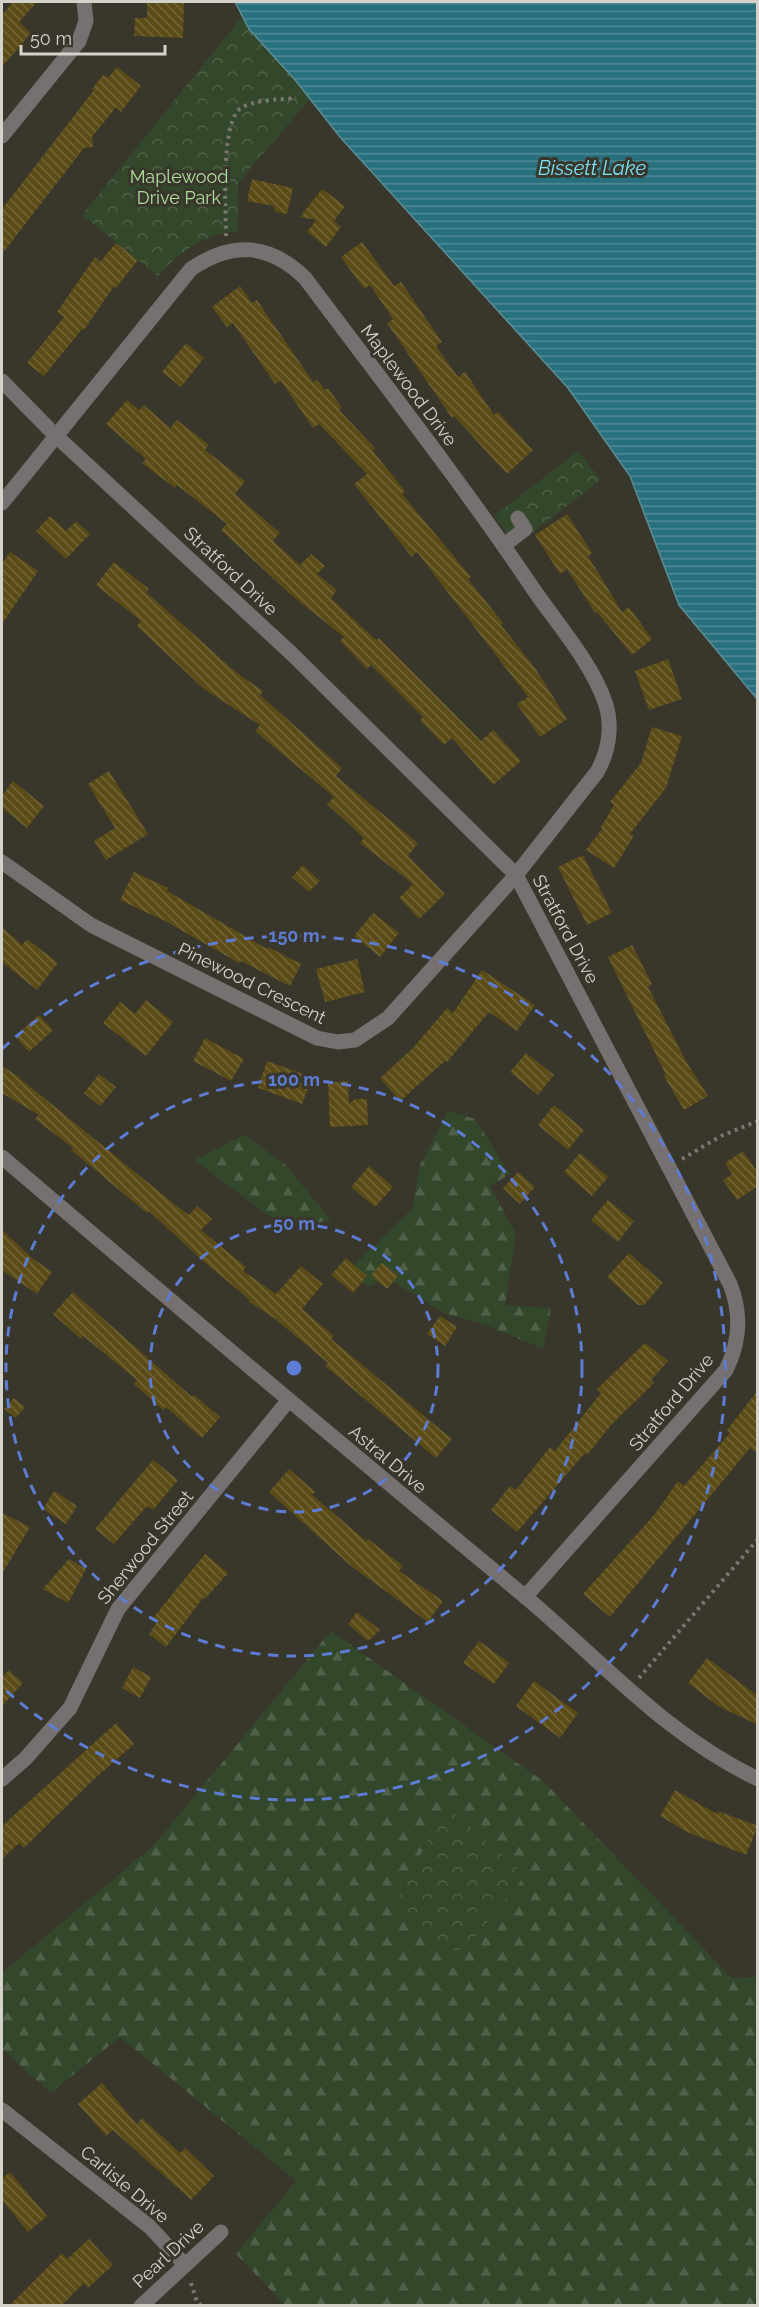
<svg xmlns="http://www.w3.org/2000/svg" width="759" height="2307" viewBox="0 0 759 2307" font-family="Raleway,sans-serif">
<style>
.forest{fill:url(#forest-firs)}
.park{fill:url(#park-crowns)}
.water{fill:url(#water-rules);stroke:#5c8d95;stroke-width:1.5}
.building{fill:url(#building-back-hatch)}
.lines{fill:none;stroke-linecap:round;stroke-linejoin:round}
.path{stroke:#7a786e;stroke-width:4;stroke-dasharray:3 4.5;stroke-linecap:butt}
.minor{stroke:#777071;stroke-width:15}
.ring{fill:none;stroke:#5d7cd3;stroke-width:3;stroke-dasharray:10 8}
.labels{text-anchor:middle;dominant-baseline:central;stroke-width:6;stroke-linejoin:round;paint-order:stroke}
.park-label{font-size:18px;fill:#afdf9c;stroke:#39362b}
.street-label{font-size:18px;fill:#d4d2cb;stroke:#39362b}
.water-label{font-size:20px;font-style:italic;fill:#77e2f7;stroke:#39362b}
.centre{fill:#5d7cd3;stroke:#39362b;stroke-width:3}
.ring-label{font-size:18px;text-anchor:middle;font-weight:bold;fill:#5d7cd3;stroke:#39362b;stroke-width:6;stroke-linejoin:round;paint-order:stroke}
</style>
<defs>
<pattern id="forest-firs" width="22" height="20" patternUnits="userSpaceOnUse" patternTransform="scale(1.5)"><rect width="22" height="20" fill="#33472b"/><path d="M5 1l3.5 6h-7zM16 11l3.5 6h-7z" fill="#506148"/></pattern>
<pattern id="park-crowns" width="20" height="18" patternUnits="userSpaceOnUse" patternTransform="scale(1.5)"><rect width="20" height="18" fill="#33472b"/><path d="M2 6a3 3 0 1 1 6 0M12 15a3 3 0 1 1 6 0" fill="none" stroke="#506148"/></pattern>
<pattern id="water-rules" width="6" height="5" patternUnits="userSpaceOnUse" patternTransform="scale(1.5)"><rect width="6" height="5" fill="#28707e"/><path d="M0 2.5h6" fill="none" stroke="#508a95"/></pattern>
<pattern id="building-back-hatch" width="6" height="6" patternUnits="userSpaceOnUse" patternTransform="scale(1.5)"><rect width="6" height="6" fill="#5b4c17"/><path d="M-1 5l2 2M0 0l6 6M5-1l2 2" fill="none" stroke="#726537"/></pattern>
</defs>
<rect width="100%" height="100%" fill="#39362b"/>
<g class="forest">
<polygon points="448,1111 475,1119 510,1174 490,1186 516,1234 505,1305 551,1308 543,1349 488,1326 444,1313 384,1276 371,1287 344,1275 412,1209 420,1165"/>
<polygon points="244,1135 285,1164 331,1220 285,1228 194,1160"/>
<polygon points="331,1631 543,1781 732,1978 757,1977 757,2305 285,2305 236,2254 296,2181 120,2037 51,2093 2,2049 2,1973 154,1845"/>
</g>
<g class="park">
<path d="M 241,18 L 310,99 L 238,183 L 238,231 C 204,235 181,250 158,276 L 82,215 Z"/>
<polygon points="578,451 601,480 516,545 494,516"/>
<polygon points="445,1806 526,1875 470,1943 457,1951 441,1946 394,1907"/>
</g>
<polygon class="water" points="235,2 757,2 757,699 679,605 630,476 568,388 340,137 296,81 249,29"/>
<g class="building">
<polygon points="13,2 37,2 19,22 31,33 2,67 2,15"/>
<polygon points="147,2 184,2 183,38 134,36 135,18 147,18"/>
<polygon points="117,67 141,86 121,112 116,107 92,137 93,147 84,148 2,254 2,209 94,90 92,89 103,75 108,78"/>
<polygon points="252,179 293,188 287,214 276,212 273,206 247,201"/>
<polygon points="322,189 345,206 334,221 341,227 326,247 307,232 316,220 300,217"/>
<polygon points="362,242 394,286 401,282 442,342 436,346 458,377 465,372 494,415 498,412 533,450 507,474 454,416 452,418 387,323 393,319 370,285 364,289 341,257"/>
<polygon points="116,243 138,260 116,288 114,286 84,330 82,329 44,376 27,363 64,317 57,312 95,257 100,262"/>
<polygon points="240,286 252,303 257,300 313,382 317,380 325,390 328,388 342,408 339,410 375,448 372,450 405,491 402,494 471,577 468,579 503,623 501,625 535,668 567,719 540,737 517,704 528,697 417,552 412,557 354,484 367,474 319,424 313,428 281,381 275,384 233,323 227,327 212,307"/>
<polygon points="186,343 204,358 181,387 162,372"/>
<polygon points="127,400 139,410 144,405 170,428 177,420 209,445 205,450 245,481 235,494 280,533 273,541 300,565 311,554 325,566 317,574 337,590 331,598 376,640 379,638 481,741 493,730 521,761 493,785 452,738 444,745 420,720 423,717 371,665 367,669 340,641 344,637 290,594 221,530 227,524 177,485 175,488 142,463 146,459 106,424"/>
<polygon points="567,514 592,553 588,556 622,612 629,607 652,639 632,655 597,612 595,613 567,569 560,574 535,535"/>
<polygon points="50,516 66,531 76,521 90,534 66,559 36,531"/>
<polygon points="10,552 38,571 2,624 2,564"/>
<polygon points="114,562 149,589 146,592 237,673 263,691 260,695 342,768 336,776 418,843 408,856 445,894 419,919 399,898 413,884 360,843 364,838 327,804 334,797 255,731 260,725 204,689 137,626 141,621 96,585"/>
<polygon points="668,659 682,699 649,710 635,671"/>
<polygon points="652,727 682,736 666,788 630,834 634,836 614,868 586,850 602,829 601,827 614,805 610,802 641,763"/>
<polygon points="109,771 148,834 106,860 94,841 115,828 88,784"/>
<polygon points="13,781 44,806 27,828 2,808 2,796"/>
<polygon points="583,855 612,913 587,925 558,867"/>
<polygon points="303,865 320,881 309,892 292,877"/>
<polygon points="134,872 168,888 167,891 267,949 268,947 301,964 290,986 241,961 239,963 165,921 120,900"/>
<polygon points="373,913 399,933 380,957 354,936"/>
<polygon points="2,927 22,945 27,939 58,963 37,990 2,962"/>
<polygon points="632,945 652,984 648,987 687,1063 708,1096 684,1110 664,1076 666,1075 608,957"/>
<polygon points="357,959 365,992 325,1002 316,969"/>
<polygon points="482,970 535,1005 517,1031 489,1012 447,1062 445,1061 400,1101 380,1078 413,1048 447,1008 453,1013"/>
<polygon points="146,1000 173,1022 146,1056 103,1023 120,1002 135,1014"/>
<polygon points="39,1015 53,1030 29,1052 15,1036"/>
<polygon points="205,1038 244,1059 231,1081 193,1061"/>
<polygon points="526,1053 554,1075 538,1095 510,1072"/>
<polygon points="267,1061 312,1077 302,1104 258,1088"/>
<polygon points="2,1066 17,1076 178,1207 189,1215 197,1206 212,1219 201,1230 246,1267 243,1271 276,1294 301,1266 323,1284 302,1309 334,1336 331,1339 452,1439 436,1458 325,1366 328,1363 274,1318 248,1301 250,1300 203,1261 149,1211 147,1213 71,1150 73,1148 35,1119 39,1115 2,1093"/>
<polygon points="99,1074 116,1087 100,1106 84,1093"/>
<polygon points="348,1081 349,1104 355,1099 367,1099 368,1125 330,1127 328,1083"/>
<polygon points="554,1105 584,1130 568,1150 538,1125"/>
<polygon points="743,1151 758,1173 758,1186 737,1200 723,1180 732,1174 725,1163"/>
<polygon points="580,1153 608,1177 592,1196 564,1172"/>
<polygon points="369,1166 393,1187 375,1207 351,1187"/>
<polygon points="518,1172 535,1187 520,1204 503,1188"/>
<polygon points="608,1200 634,1221 618,1242 591,1220"/>
<polygon points="2,1230 32,1258 52,1272 37,1294 2,1270"/>
<polygon points="629,1253 663,1283 644,1305 638,1305 607,1277"/>
<polygon points="346,1258 367,1276 353,1293 331,1275"/>
<polygon points="382,1263 398,1276 387,1289 371,1275"/>
<polygon points="73,1292 192,1397 194,1395 220,1417 202,1438 166,1407 163,1410 134,1384 137,1380 83,1336 81,1339 53,1314"/>
<polygon points="440,1316 457,1327 445,1346 427,1334"/>
<polygon points="645,1343 668,1361 651,1380 654,1383 612,1424 587,1455 585,1453 517,1532 491,1510 510,1486 516,1490 550,1447 555,1451 601,1393 597,1389"/>
<polygon points="758,1390 758,1453 750,1448 610,1617 583,1594 655,1514 678,1481 684,1486 730,1433 727,1430"/>
<polygon points="14,1398 25,1407 16,1418 4,1409"/>
<polygon points="153,1460 178,1480 153,1510 147,1506 114,1544 95,1529"/>
<polygon points="289,1469 315,1492 312,1495 366,1541 368,1539 403,1566 399,1571 443,1601 428,1622 350,1565 269,1492"/>
<polygon points="54,1491 77,1506 66,1524 43,1509"/>
<polygon points="2,1513 30,1527 2,1574"/>
<polygon points="205,1554 228,1573 205,1599 203,1598 166,1647 149,1634 158,1621 153,1618"/>
<polygon points="69,1559 86,1569 68,1603 43,1589"/>
<polygon points="357,1612 380,1630 368,1641 348,1624"/>
<polygon points="479,1641 509,1663 494,1684 463,1663"/>
<polygon points="707,1658 758,1696 758,1725 718,1706 688,1683"/>
<polygon points="133,1667 151,1677 140,1698 122,1688"/>
<polygon points="9,1670 23,1683 2,1706 2,1678"/>
<polygon points="534,1681 578,1713 560,1738 516,1706"/>
<polygon points="116,1723 134,1744 91,1782 24,1848 19,1843 2,1859 2,1826"/>
<polygon points="675,1790 717,1814 718,1811 758,1826 746,1855 687,1832 660,1816"/>
<polygon points="102,2083 137,2124 142,2118 180,2153 185,2148 214,2176 191,2200 113,2130 106,2136 78,2104"/>
<polygon points="10,2172 47,2216 28,2232 2,2200 2,2179"/>
<polygon points="89,2239 113,2265 88,2288 84,2283 61,2306 9,2306 62,2253 67,2259"/>
</g>
<g class="lines">
<g class="path">
<path d="M 226,236 C 226,211 220,121 241,108 C 256,99 279,100 296,98"/>
<polyline points="682,1159 721,1136 758,1121"/>
<polyline points="639,1678 758,1539"/>
<polyline points="191,2283 197,2302 202,2306"/>
</g>
<g class="minor">
<polyline points="2,136 79,41 86,21 84,2"/>
<path d="M 2,381 L 55,435 L 292,654 L 516,875 L 730,1284 C 742,1314 740,1342 726,1370 L 525,1597"/>
<path d="M 2,503 L 191,269 C 232,241 269,243 305,278 C 382,381 462,483 534,590 C 558,625 591,662 605,702 C 613,725 609,751 597,772 L 516,875 L 388,1018 L 355,1040 L 338,1042 L 317,1038 L 91,925 L 2,862"/>
<polyline points="504,545 525,529 518,518"/>
<path d="M 2,1157 C 174,1304 348,1450 522,1594 C 600,1659 665,1735 758,1779"/>
<polyline points="2,1779 26,1758 70,1708 118,1609 288,1401"/>
<polyline points="2,2110 150,2227 185,2265"/>
<polyline points="141,2306 221,2232"/>
</g>
</g>
<g class="ring">
<circle cx="294" cy="1368" r="144"/>
<circle cx="294" cy="1368" r="288"/>
<path d="M2 1049A432 432 0 1 1 2 1687"/>
</g>
<g class="labels">
<g class="park-label">
<text x="179" y="176">Maplewood<tspan x="179" dy="21">Drive Park</tspan></text>
</g>
<g class="street-label">
<text transform="translate(409 385) rotate(53)">Maplewood Drive</text>
<text transform="translate(231 571) rotate(43)">Stratford Drive</text>
<text transform="translate(566 929) rotate(62)">Stratford Drive</text>
<text transform="translate(252 983) rotate(26)">Pinewood Crescent</text>
<text transform="translate(671 1402) rotate(-50)">Stratford Drive</text>
<text transform="translate(388 1459) rotate(40)">Astral Drive</text>
<text transform="translate(145 1547) rotate(-51)">Sherwood Street</text>
<text transform="translate(125 2184) rotate(40)">Carlisle Drive</text>
<text transform="translate(168 2254) rotate(-43)">Pearl Drive</text>
</g>
<g class="water-label">
<text x="592" y="168">Bissett Lake</text>
</g>
</g>
<circle cx="294" cy="1368" r="9" class="centre"/>
<g class="ring-label">
<text x="294" y="942">150 m</text>
<text x="294" y="1086">100 m</text>
<text x="294" y="1230">50 m</text>
</g>
<rect width="759" height="2307" fill="none" stroke="#d4d2cb" stroke-width="6"/>
<path d="M21 45v9h144v-9" fill="none" stroke="#d4d2cb" stroke-width="3"/>
<text x="30" y="45" font-size="18" fill="#d4d2cb" stroke="#39362b" stroke-width="4.5" paint-order="stroke">50 m</text>
</svg>
